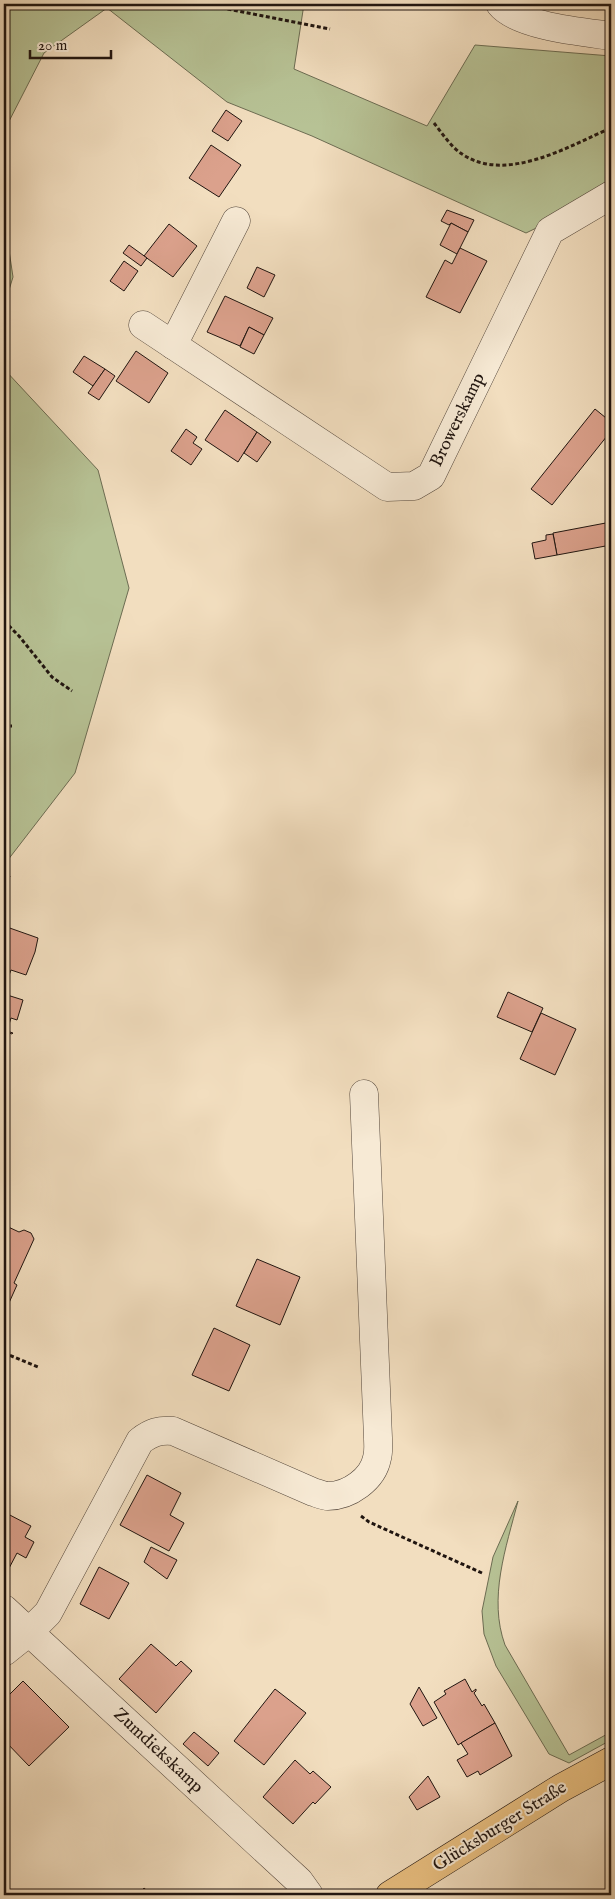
<svg xmlns="http://www.w3.org/2000/svg" width="615" height="1899" viewBox="0 0 615 1899" font-family="'IM FELL English',serif">
<style>
.green{fill:#b7c295;stroke:#6c6c52}
.building{fill:#dba18c;stroke:#201510}
.lines{fill:none;stroke-linecap:round;stroke-linejoin:round}
.minor-casing{stroke:#54473c;stroke-width:29}
.major-casing{stroke:#201510;stroke-width:29}
.path{stroke:#201510;stroke-width:3;stroke-dasharray:4 2.5;stroke-linecap:butt}
.minor{stroke:#f7ead5;stroke-width:28}
.major{stroke:#e9bf80;stroke-width:28}
.labels{text-anchor:middle;dominant-baseline:central;stroke-width:4;stroke-linejoin:round;paint-order:stroke}
.street-label{font-size:18px;fill:#201510;stroke:#f7ead5}
</style>
<rect width="100%" height="100%" fill="#f2debf"/>
<filter id="stains"><feTurbulence type="fractalNoise" baseFrequency=".004" numOctaves="4"/><feColorMatrix values="0 0 0 0 .2 0 0 0 0 .09 0 0 0 0 .02 0 0 0 .5 -.17"/></filter>
<radialGradient id="worn" r=".72"><stop offset=".6" stop-color="#630" stop-opacity="0"/><stop offset="1" stop-color="#630" stop-opacity=".3"/></radialGradient>
<g class="green">
<polygon points="4,4 304,4 294,69 427,126 475,45 611,56 611,189 596,199 526,233 312,136 227,102 107,8 44,53 4,131"/>
<polygon points="4,217 13,277 4,306"/>
<polygon points="4,369 98,470 129,588 75,773 4,865"/>
<path d="M 518,1501 C 506,1548 488,1598 505,1645 L 569,1755 L 611,1732 L 611,1740 L 569,1763 L 549,1754 L 496,1666 L 484,1634 L 482,1611 L 493,1557 Z"/>
</g>
<g class="building">
<polygon points="226,110 242,121 228,141 212,131"/>
<polygon points="211,145 241,165 219,197 189,178"/>
<polygon points="447,210 474,220 468,232 451,223 449,225 441,221"/>
<polygon points="451,223 468,232 457,254 440,245"/>
<polygon points="169,224 197,246 173,277 144,256"/>
<polygon points="129,245 147,258 141,266 123,253"/>
<polygon points="460,248 487,261 460,313 426,297 445,260 452,264"/>
<polygon points="124,261 138,271 124,291 110,281"/>
<polygon points="257,267 275,275 264,297 247,288"/>
<polygon points="225,296 273,318 264,335 249,327 240,346 207,332"/>
<polygon points="249,327 264,335 254,354 240,347"/>
<polygon points="136,351 168,373 149,403 116,381"/>
<polygon points="84,356 105,369 93,386 73,372"/>
<polygon points="105,369 115,376 99,400 88,393"/>
<polygon points="595,409 611,422 611,431 552,505 531,489"/>
<polygon points="225,410 257,432 238,462 205,440"/>
<polygon points="186,429 197,437 193,443 202,449 191,465 171,451"/>
<polygon points="257,432 271,442 257,462 244,453"/>
<polygon points="611,522 611,545 557,555 553,533"/>
<polygon points="553,534 557,555 535,559 532,543 546,540 546,535"/>
<polygon points="4,874 10,876 4,894"/>
<polygon points="4,926 38,938 35,952 26,975 11,970 8,978 4,977"/>
<polygon points="508,992 543,1008 532,1032 497,1017"/>
<polygon points="4,994 23,1000 17,1020 11,1018 7,1031 13,1033 12,1034 4,1031"/>
<polygon points="541,1013 576,1029 555,1075 520,1059"/>
<polygon points="4,1225 19,1232 24,1230 31,1233 34,1239 14,1283 17,1285 4,1314"/>
<polygon points="257,1259 300,1277 280,1325 236,1306"/>
<polygon points="214,1328 250,1345 229,1391 192,1375"/>
<polygon points="147,1475 181,1493 170,1515 184,1523 169,1551 120,1525"/>
<polygon points="4,1512 31,1526 25,1537 34,1542 26,1558 17,1553 6,1574 4,1573"/>
<polygon points="151,1547 177,1560 167,1579 144,1562"/>
<polygon points="99,1567 129,1583 109,1619 80,1604"/>
<polygon points="151,1644 176,1666 181,1661 192,1671 156,1713 119,1679"/>
<polygon points="465,1679 472,1692 476,1689 476,1691 474,1693 482,1706 484,1704 495,1723 458,1745 434,1702 446,1694 444,1691"/>
<polygon points="23,1681 69,1727 29,1766 4,1740 4,1700"/>
<polygon points="419,1687 437,1718 423,1726 410,1704"/>
<polygon points="275,1689 306,1713 264,1765 234,1741"/>
<polygon points="495,1723 512,1756 480,1775 478,1771 467,1777 457,1760 468,1754 461,1743"/>
<polygon points="194,1732 219,1753 208,1766 183,1744"/>
<polygon points="295,1760 310,1774 313,1771 331,1787 315,1804 313,1802 293,1824 263,1797"/>
<polygon points="428,1776 440,1797 417,1810 409,1797"/>
<polygon points="144,1888 152,1895 138,1895"/>
</g>
<g class="lines">
<g class="minor-casing">
<g id="minor">
<path d="M 500,4 C 517,26 583,32 611,36"/>
<polyline points="143,325 387,487 414,486 431,476 550,231 611,195"/>
<polyline points="173,345 236,221"/>
<polyline points="4,1609 299,1881 309,1895"/>
<path d="M 4,1652 L 29,1632 L 48,1613 L 140,1441 C 152,1432 159,1430 173,1431 L 313,1492 C 317,1493 323,1496 328,1496 C 349,1496 373,1479 377,1458 C 379,1451 378,1444 378,1438 L 364,1094"/>
</g>
</g>
<g class="major-casing">
<polyline id="major" points="390,1895 561,1788 611,1761"/>
</g>
<g class="path">
<polyline points="202,4 330,29"/>
<polyline points="4,6 10,4"/>
<path d="M 434,123 C 442,133 451,147 462,154 C 506,184 569,146 611,128"/>
<polyline points="4,621 19,636 52,677 72,691"/>
<polyline points="4,726 12,726"/>
<polyline points="4,1353 38,1367"/>
<polyline points="361,1516 369,1522 482,1573"/>
</g>
<use href="#minor" class="minor"/>
<use href="#major" class="major"/>
</g>
<g class="labels">
<g class="street-label">
<text transform="translate(458 420) rotate(-64)">Browerskamp</text>
<text transform="translate(158 1751) rotate(43)">Zumdiekskamp</text>
<text transform="translate(500 1827) rotate(-32)">Glücksburger Straße</text>
</g>
</g>
<rect width="615" height="1899" fill="none" stroke="#f2debf" stroke-width="20"/>
<rect x="5" y="5" width="605" height="1889" fill="none" stroke="#201510" stroke-width="2.5"/>
<rect x="10" y="10" width="595" height="1879" fill="none" stroke="#201510"/>
<path d="M30 50v8h81v-8" fill="none" stroke="#201510" stroke-width="2.5"/>
<text x="38" y="50" font-size="15" fill="#201510" stroke="#f7ead5" stroke-width="4" paint-order="stroke">20 m</text>
<rect width="100%" height="100%" filter="url(#stains)"/>
<rect width="100%" height="100%" fill="url(#worn)"/>
</svg>
